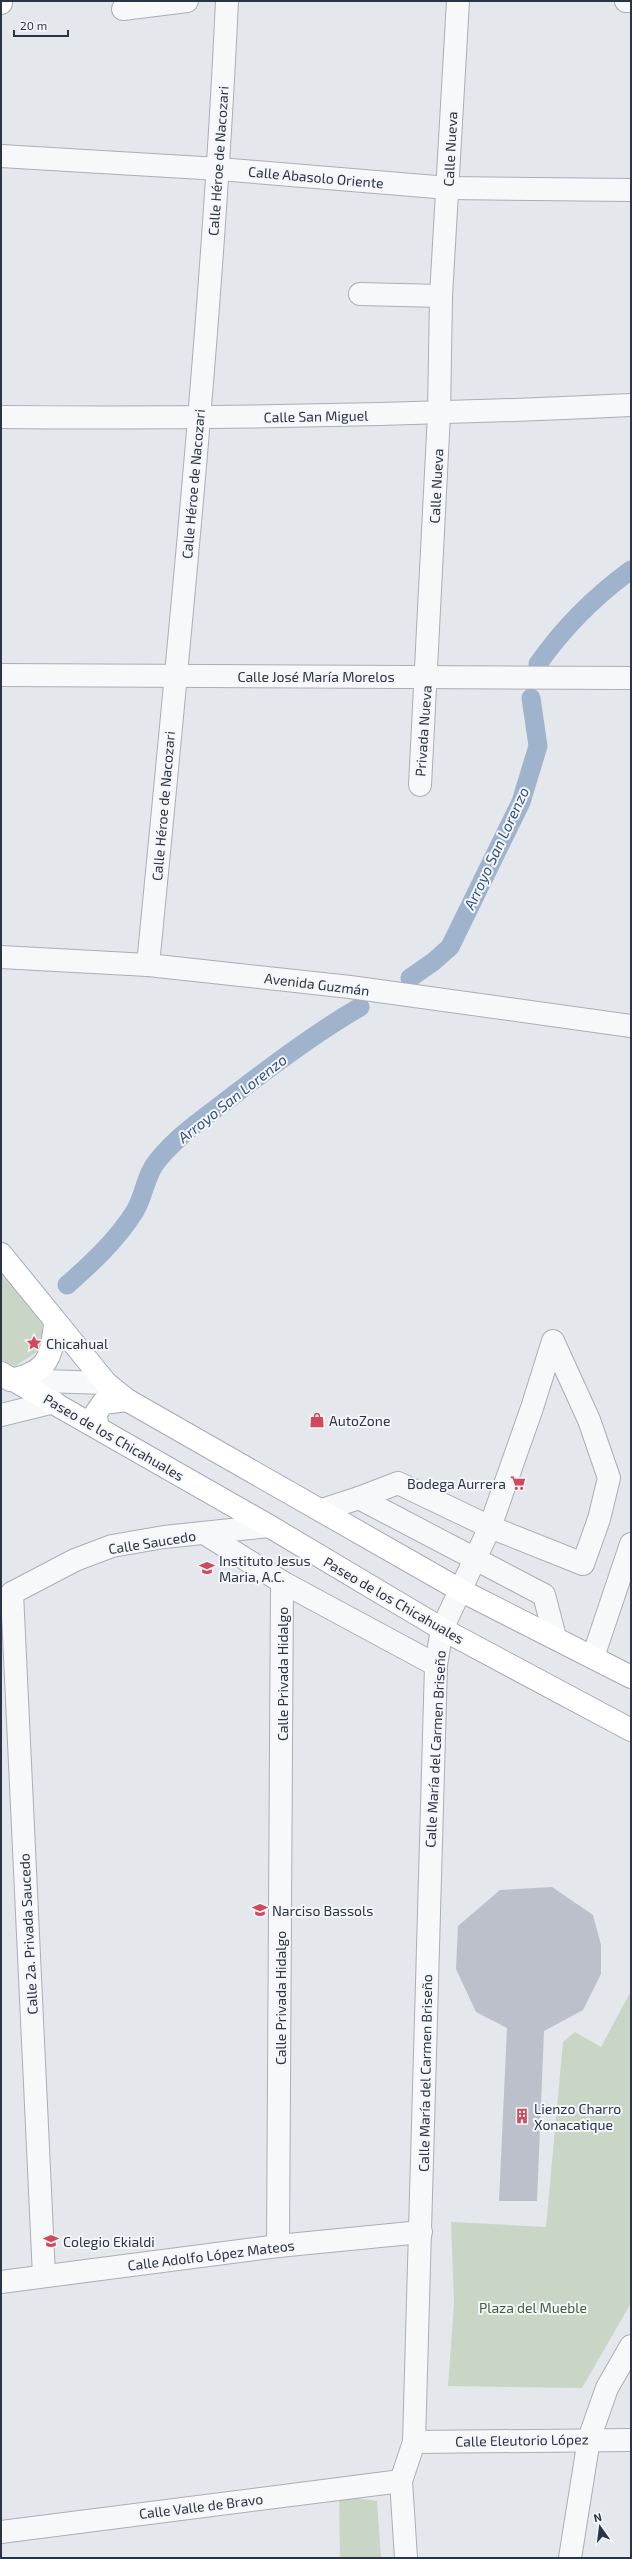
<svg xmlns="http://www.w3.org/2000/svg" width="632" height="2559" viewBox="0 0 632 2559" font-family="'Exo 2',sans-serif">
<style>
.green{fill:#c9d6c5}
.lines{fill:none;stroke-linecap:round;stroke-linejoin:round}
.canal{stroke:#9fb4cc;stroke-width:19}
.building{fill:#bbc0ca}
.minor-casing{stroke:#a9aeb7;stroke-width:24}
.major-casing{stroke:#a3abb8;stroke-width:24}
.minor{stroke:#f7f8fa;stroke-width:22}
.major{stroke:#fff;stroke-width:22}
.labels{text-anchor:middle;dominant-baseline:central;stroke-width:4;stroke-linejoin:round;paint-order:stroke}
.street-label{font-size:14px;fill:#2b3445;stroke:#f4f6f9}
.poi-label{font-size:14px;fill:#2b3445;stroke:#f4f6f9;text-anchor:start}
.park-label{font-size:14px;fill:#3f6138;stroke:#f4f6f9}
.water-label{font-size:15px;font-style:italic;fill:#34527a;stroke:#f4f6f9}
</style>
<rect width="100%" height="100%" fill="#e4e7ec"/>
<g class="green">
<polygon points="1,1265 41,1315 45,1347 15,1366 1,1360"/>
<polygon points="631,1991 631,2303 582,2388 448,2386 454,2304 451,2222 546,2227 563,2042 575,2032 601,2047"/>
<polygon points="339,2496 377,2501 381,2558 340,2558"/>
</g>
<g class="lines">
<g class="canal">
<path d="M 538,664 C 564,627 594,597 631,570"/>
<polyline points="410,978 433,962 450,947 521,802 538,746 531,698"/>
<path d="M 67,1285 C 92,1263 117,1240 135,1211 C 145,1194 145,1175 158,1160 C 181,1132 211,1113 239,1091 C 278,1061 317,1032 360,1007"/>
</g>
</g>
<polygon class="building" points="552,1887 593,1915 601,1945 601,1974 583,2010 544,2031 537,2201 499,2201 507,2028 476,2012 456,1969 458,1926 500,1890"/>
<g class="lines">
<g class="minor-casing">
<g id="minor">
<polyline points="626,1 631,1"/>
<polyline points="123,9 187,1"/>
<polyline points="1,156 219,169 448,188 631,190"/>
<polyline points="360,294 441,296"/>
<path d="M 1,417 C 211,419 421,415 631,405"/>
<polyline points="1,675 631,678"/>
<polyline points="420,785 439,414 441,296 458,1"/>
<polyline points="1,957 148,965 350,987 631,1026"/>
<path d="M 148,965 C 179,644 212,323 227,1"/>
<polyline points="10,1380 106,1383"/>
<polyline points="1,1415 54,1402"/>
<polyline points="359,1498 398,1483 490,1527 583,1564 599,1519 609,1478 589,1420 553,1341 532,1408 490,1527 442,1629 436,1665 414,2442 401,2481 406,2558"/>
<polyline points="322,1510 359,1498 544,1595 555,1637"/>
<polyline points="204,1533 282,1582 436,1665"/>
<polyline points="12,1593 44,2276"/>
<polyline points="2,1603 12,1593 75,1560 112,1546 164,1537 269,1526"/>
<polyline points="593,1657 631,1544"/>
<polyline points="278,2246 282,1582"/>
<polyline points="1,2282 278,2246 421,2232"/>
<polyline points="414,2442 631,2440"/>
<polyline points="1,2532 401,2481"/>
<polyline points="570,2558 589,2439 607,2388 631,2346"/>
</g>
</g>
<g class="major-casing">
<g id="major">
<polyline points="1,3 1,1"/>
<polyline points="1,1254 106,1383 127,1400 460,1590 631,1677"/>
<polyline points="1,1373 269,1526 442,1629 631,1730"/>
<path d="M 15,1379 C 49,1371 52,1355 55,1323"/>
<polyline points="97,1427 96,1413 103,1403 127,1400"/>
</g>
</g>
<use href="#minor" class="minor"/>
<use href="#major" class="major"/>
</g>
<defs>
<g id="sight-bare" transform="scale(1.2)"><path d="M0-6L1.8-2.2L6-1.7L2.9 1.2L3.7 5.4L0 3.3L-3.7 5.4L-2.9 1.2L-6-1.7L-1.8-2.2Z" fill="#d1495b" stroke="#f4f6f9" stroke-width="2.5" paint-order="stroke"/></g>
<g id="shop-bare" transform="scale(1.2)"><path d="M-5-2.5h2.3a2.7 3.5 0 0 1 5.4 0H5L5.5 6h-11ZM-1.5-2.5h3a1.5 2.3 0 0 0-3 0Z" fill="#d1495b" stroke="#f4f6f9" stroke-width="2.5" paint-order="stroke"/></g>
<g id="supermarket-bare" transform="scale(1.2)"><path d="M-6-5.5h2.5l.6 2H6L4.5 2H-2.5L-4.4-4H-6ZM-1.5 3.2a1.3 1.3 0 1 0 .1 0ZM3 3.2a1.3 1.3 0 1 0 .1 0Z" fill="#d1495b" stroke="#f4f6f9" stroke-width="2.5" paint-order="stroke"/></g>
<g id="school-bare" transform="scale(1.2)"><path d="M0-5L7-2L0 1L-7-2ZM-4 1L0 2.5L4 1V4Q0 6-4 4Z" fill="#d1495b" stroke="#f4f6f9" stroke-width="2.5" paint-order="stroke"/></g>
<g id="building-bare" transform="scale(1.2)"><path d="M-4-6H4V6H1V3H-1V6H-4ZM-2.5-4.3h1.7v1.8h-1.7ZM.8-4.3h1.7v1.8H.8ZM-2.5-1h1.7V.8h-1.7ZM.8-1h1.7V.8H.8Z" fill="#d1495b" stroke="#f4f6f9" stroke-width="2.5" paint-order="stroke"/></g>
</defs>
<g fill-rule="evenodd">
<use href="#sight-bare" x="34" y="1343"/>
<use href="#shop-bare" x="317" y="1420"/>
<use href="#supermarket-bare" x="518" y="1483"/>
<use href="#school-bare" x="207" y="1568"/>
<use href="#school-bare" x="260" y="1910"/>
<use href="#building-bare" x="522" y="2116"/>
<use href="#school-bare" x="51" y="2241"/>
</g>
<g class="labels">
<g class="street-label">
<text transform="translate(450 149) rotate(-87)">Calle Nueva</text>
<text transform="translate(218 161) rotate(-86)">Calle Héroe de Nacozari</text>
<text transform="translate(316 177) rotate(5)">Calle Abasolo Oriente</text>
<text transform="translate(316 416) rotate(-1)">Calle San Miguel</text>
<text transform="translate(193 484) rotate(-85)">Calle Héroe de Nacozari</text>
<text transform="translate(436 486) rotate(-87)">Calle Nueva</text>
<text x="316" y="676">Calle José María Morelos</text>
<text transform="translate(423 731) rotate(-86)">Privada Nueva</text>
<text transform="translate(163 806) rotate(-85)">Calle Héroe de Nacozari</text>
<text transform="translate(317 984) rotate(7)">Avenida Guzmán</text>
<text transform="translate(114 1437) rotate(30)">Paseo de los Chicahuales</text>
<text transform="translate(152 1542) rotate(-9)">Calle Saucedo</text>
<text transform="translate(394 1600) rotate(30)">Paseo de los Chicahuales</text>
<text transform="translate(282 1674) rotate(-90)">Calle Privada Hidalgo</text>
<text transform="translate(435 1749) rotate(-87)">Calle María del Carmen Briseño</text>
<text transform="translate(28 1934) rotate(-93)">Calle 2a. Privada Saucedo</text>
<text transform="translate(280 1998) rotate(-90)">Calle Privada Hidalgo</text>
<text transform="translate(425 2073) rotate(-89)">Calle María del Carmen Briseño</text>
<text transform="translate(211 2255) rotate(-7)">Calle Adolfo López Mateos</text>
<text transform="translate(522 2440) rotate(-1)">Calle Eleutorio López</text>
<text transform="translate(201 2506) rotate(-7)">Calle Valle de Bravo</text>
</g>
<g class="poi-label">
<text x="46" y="1343">Chicahual</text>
<text x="329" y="1420">AutoZone</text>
<text x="506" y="1483" text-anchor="end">Bodega Aurrera</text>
<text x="219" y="1560">Instituto Jesus<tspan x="219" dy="16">Maria, A.C.</tspan></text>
<text x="272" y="1910">Narciso Bassols</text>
<text x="534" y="2108">Lienzo Charro<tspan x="534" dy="16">Xonacatique</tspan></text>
<text x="63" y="2241">Colegio Ekialdi</text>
</g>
<g class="park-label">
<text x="533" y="2307">Plaza del Mueble</text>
</g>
<g class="water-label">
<text transform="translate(496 848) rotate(-65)">Arroyo San Lorenzo</text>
<text transform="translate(232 1098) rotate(-38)">Arroyo San Lorenzo</text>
</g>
</g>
<rect width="632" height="2559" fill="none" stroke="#2b3445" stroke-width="4"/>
<g transform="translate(600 2527) rotate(346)" stroke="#f4f6f9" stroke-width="3" paint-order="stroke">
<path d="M0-3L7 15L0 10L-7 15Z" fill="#2b3445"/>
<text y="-6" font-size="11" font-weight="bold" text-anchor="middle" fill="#2b3445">N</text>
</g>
<path d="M14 30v6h54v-6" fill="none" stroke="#2b3445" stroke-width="2"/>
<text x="20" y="30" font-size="12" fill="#2b3445" stroke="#f4f6f9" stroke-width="3" paint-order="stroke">20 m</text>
</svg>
